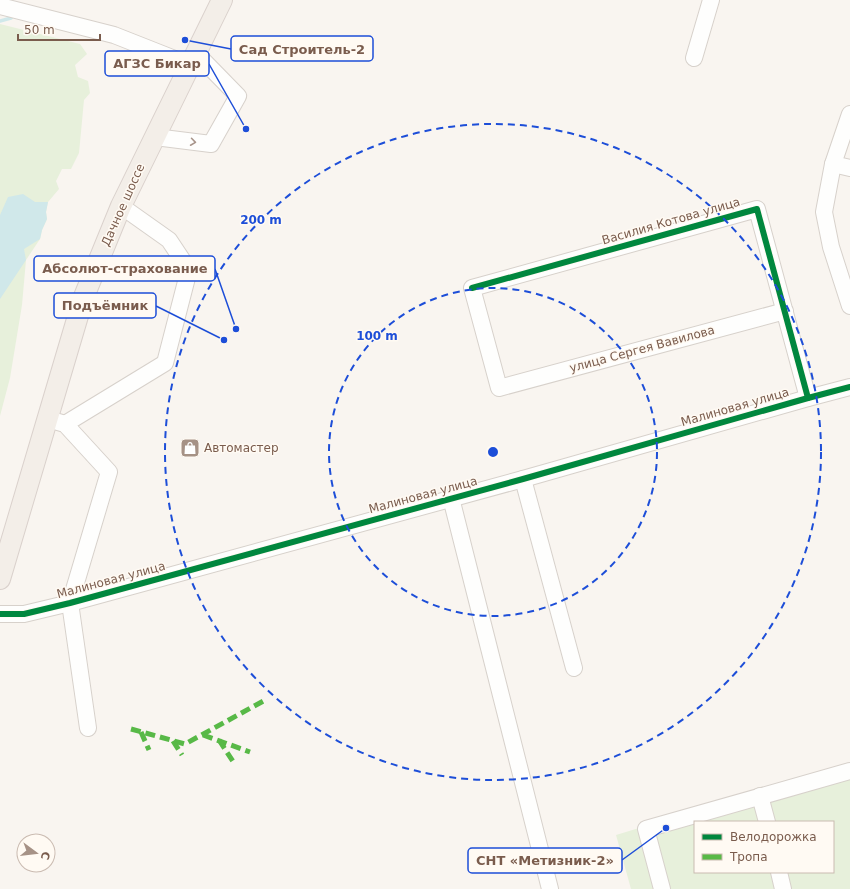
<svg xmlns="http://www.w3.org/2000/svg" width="850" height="889" viewBox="0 0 850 889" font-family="'DejaVu Sans',sans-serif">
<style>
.green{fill:#e7f0db;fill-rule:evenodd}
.water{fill:#d0e8ea}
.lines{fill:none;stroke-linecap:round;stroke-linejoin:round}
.stream{stroke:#d0e8ea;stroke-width:3.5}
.minor-casing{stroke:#d7d1cb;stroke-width:18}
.major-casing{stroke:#dad1cc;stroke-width:22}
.minor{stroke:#fefefd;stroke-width:16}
.major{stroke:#f3eee8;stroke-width:20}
.quiet{stroke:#58b947;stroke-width:5;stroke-dasharray:10 5;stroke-linecap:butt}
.cycleway-casing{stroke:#fffaf3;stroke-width:8}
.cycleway{stroke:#00873e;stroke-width:6}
.oneway{stroke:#a8958b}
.ring{fill:none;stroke:#1d4ed8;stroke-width:2;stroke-dasharray:7 5}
.labels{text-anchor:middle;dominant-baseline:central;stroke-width:3;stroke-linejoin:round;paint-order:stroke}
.street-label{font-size:12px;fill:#7a5c4d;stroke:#fffaf3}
.poi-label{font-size:12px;fill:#7a5c4d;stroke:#fffaf3;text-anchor:start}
.centre{fill:#1d4ed8;stroke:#fffaf3;stroke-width:2}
.ring-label{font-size:12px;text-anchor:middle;font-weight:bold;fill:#1d4ed8;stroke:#fffaf3;stroke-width:3;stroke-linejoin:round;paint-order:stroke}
.leader{fill:none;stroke:#1d4ed8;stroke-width:1.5}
.callout-dot{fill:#1d4ed8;stroke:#fffaf3;stroke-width:1.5}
.callout{fill:#fffaf3;stroke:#1d4ed8;stroke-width:1.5}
.callout-label{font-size:13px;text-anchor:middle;font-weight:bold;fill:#7a5c4d}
</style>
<rect width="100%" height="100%" fill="#f9f5f0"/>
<g class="green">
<polygon points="0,24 80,44 87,54 75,65 78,77 88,81 90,93 84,100 79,153 71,169 62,169 56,181 59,189 48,202 46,212 47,219 42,230 40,239 26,260 22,305 10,378 0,416"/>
<path d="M 850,764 L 850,889 L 631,889 L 616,835 ZM 695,822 L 833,822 L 833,872 L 695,872 Z"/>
</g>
<polygon class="water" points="23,194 35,202 48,202 46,212 47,219 42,230 40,239 24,249 26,260 0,299 0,215 8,197"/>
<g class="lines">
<polyline class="stream" points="0,21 11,18 15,14"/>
<g class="minor-casing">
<g id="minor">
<polyline points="0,6 114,35 190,65"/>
<polyline points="694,58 711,0"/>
<polyline points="850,114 833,164 824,212 831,247 850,306"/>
<polyline points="155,137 211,144 238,96 196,53"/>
<polyline points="833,164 850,168"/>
<polyline points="785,311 499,388 472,288 757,209 808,398"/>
<polyline points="48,419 65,424 109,472 70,603 88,728"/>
<polyline points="65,424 165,363 189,270 169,240 121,206"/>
<polyline points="523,479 574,668"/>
<polyline points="451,498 550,889"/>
<polyline points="0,614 24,614 70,603 523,479 808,398 850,387"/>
<polyline points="760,796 767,822"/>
<polyline points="779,872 783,889"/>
<polyline points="662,889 646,829 850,771"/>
</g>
</g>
<g class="major-casing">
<polyline id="major" points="0,579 83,299 121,206 222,0"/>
</g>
<use href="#minor" class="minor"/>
<use href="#major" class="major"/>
<g class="quiet">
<polyline points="131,729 185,744 267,699"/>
<polyline points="141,732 149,750"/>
<polyline points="203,735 250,752"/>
<polyline points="219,740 234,763"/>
<polyline points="173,741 182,755"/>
</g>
<g class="cycleway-casing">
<g id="cycleway">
<polyline points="472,288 757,209 808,398"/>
<polyline points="0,614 24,614 70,603 523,479 808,398 850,387"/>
</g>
</g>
<use href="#cycleway" class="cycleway"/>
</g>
<defs><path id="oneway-chevron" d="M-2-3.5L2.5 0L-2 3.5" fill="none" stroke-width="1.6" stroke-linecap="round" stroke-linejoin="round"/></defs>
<use class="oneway" href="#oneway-chevron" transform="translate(193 142) rotate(8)"/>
<g class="ring">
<circle cx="493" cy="452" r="164"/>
<circle cx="493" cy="452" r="328"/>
</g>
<defs>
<g id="shop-square" transform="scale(1)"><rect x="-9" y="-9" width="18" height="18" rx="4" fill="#a69286" stroke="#fffaf3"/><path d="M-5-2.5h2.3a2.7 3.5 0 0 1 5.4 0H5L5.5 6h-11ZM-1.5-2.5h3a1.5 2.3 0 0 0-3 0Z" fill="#fff"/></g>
</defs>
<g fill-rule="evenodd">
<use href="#shop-square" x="190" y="448"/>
</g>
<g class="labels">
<g class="street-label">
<text transform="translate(123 205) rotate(-66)">Дачное шоссе</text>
<text transform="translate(671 221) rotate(-16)">Василия Котова улица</text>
<text transform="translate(642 349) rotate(-15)">улица Сергея Вавилова</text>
<text transform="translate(735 407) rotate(-16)">Малиновая улица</text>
<text transform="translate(423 495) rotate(-15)">Малиновая улица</text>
<text transform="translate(111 580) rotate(-15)">Малиновая улица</text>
</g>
<g class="poi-label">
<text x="204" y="448">Автомастер</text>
</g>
</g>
<circle cx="493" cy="452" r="6" class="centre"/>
<g class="ring-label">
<text x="261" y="224">200 m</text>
<text x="377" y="340">100 m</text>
</g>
<path class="leader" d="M185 40L231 49M246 129L209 64M236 329L215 269M224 340L156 306M666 828L622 860"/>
<g class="callout-dot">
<circle cx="185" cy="40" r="4"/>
<circle cx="246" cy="129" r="4"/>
<circle cx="236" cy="329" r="4"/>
<circle cx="224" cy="340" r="4"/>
<circle cx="666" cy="828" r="4"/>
</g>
<g class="callout">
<rect x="231" y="36" width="142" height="25" rx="4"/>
<rect x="105" y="51" width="104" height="25" rx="4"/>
<rect x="34" y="256" width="181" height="25" rx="4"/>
<rect x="54" y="293" width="102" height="25" rx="4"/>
<rect x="468" y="848" width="154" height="25" rx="4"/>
</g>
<g class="callout-label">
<text x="302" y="54">Сад Строитель-2</text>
<text x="157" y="68">АГЗС Бикар</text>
<text x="125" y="273">Абсолют-страхование</text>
<text x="105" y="310">Подъёмник</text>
<text x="545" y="865">СНТ «Метизник-2»</text>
</g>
<rect x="694" y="821" width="140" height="52" fill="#fffaf3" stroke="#cabbb1"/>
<rect x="702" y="834" width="20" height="6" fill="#00873e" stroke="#cabbb1"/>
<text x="730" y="841" font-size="12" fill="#7a5c4d">Велодорожка</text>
<rect x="702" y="854" width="20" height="6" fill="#58b947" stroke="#cabbb1"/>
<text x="730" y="861" font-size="12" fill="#7a5c4d">Тропа</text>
<g transform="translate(36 853) rotate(105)"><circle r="19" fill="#fffaf3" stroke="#cabbb1"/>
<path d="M0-3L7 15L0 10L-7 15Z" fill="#a69286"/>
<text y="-6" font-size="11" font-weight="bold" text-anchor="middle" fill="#7a5c4d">С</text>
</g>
<path d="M18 34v6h82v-6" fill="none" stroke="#7a5c4d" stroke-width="2"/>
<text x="24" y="34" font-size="12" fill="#7a5c4d" stroke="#fffaf3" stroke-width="3" paint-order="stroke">50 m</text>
</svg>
